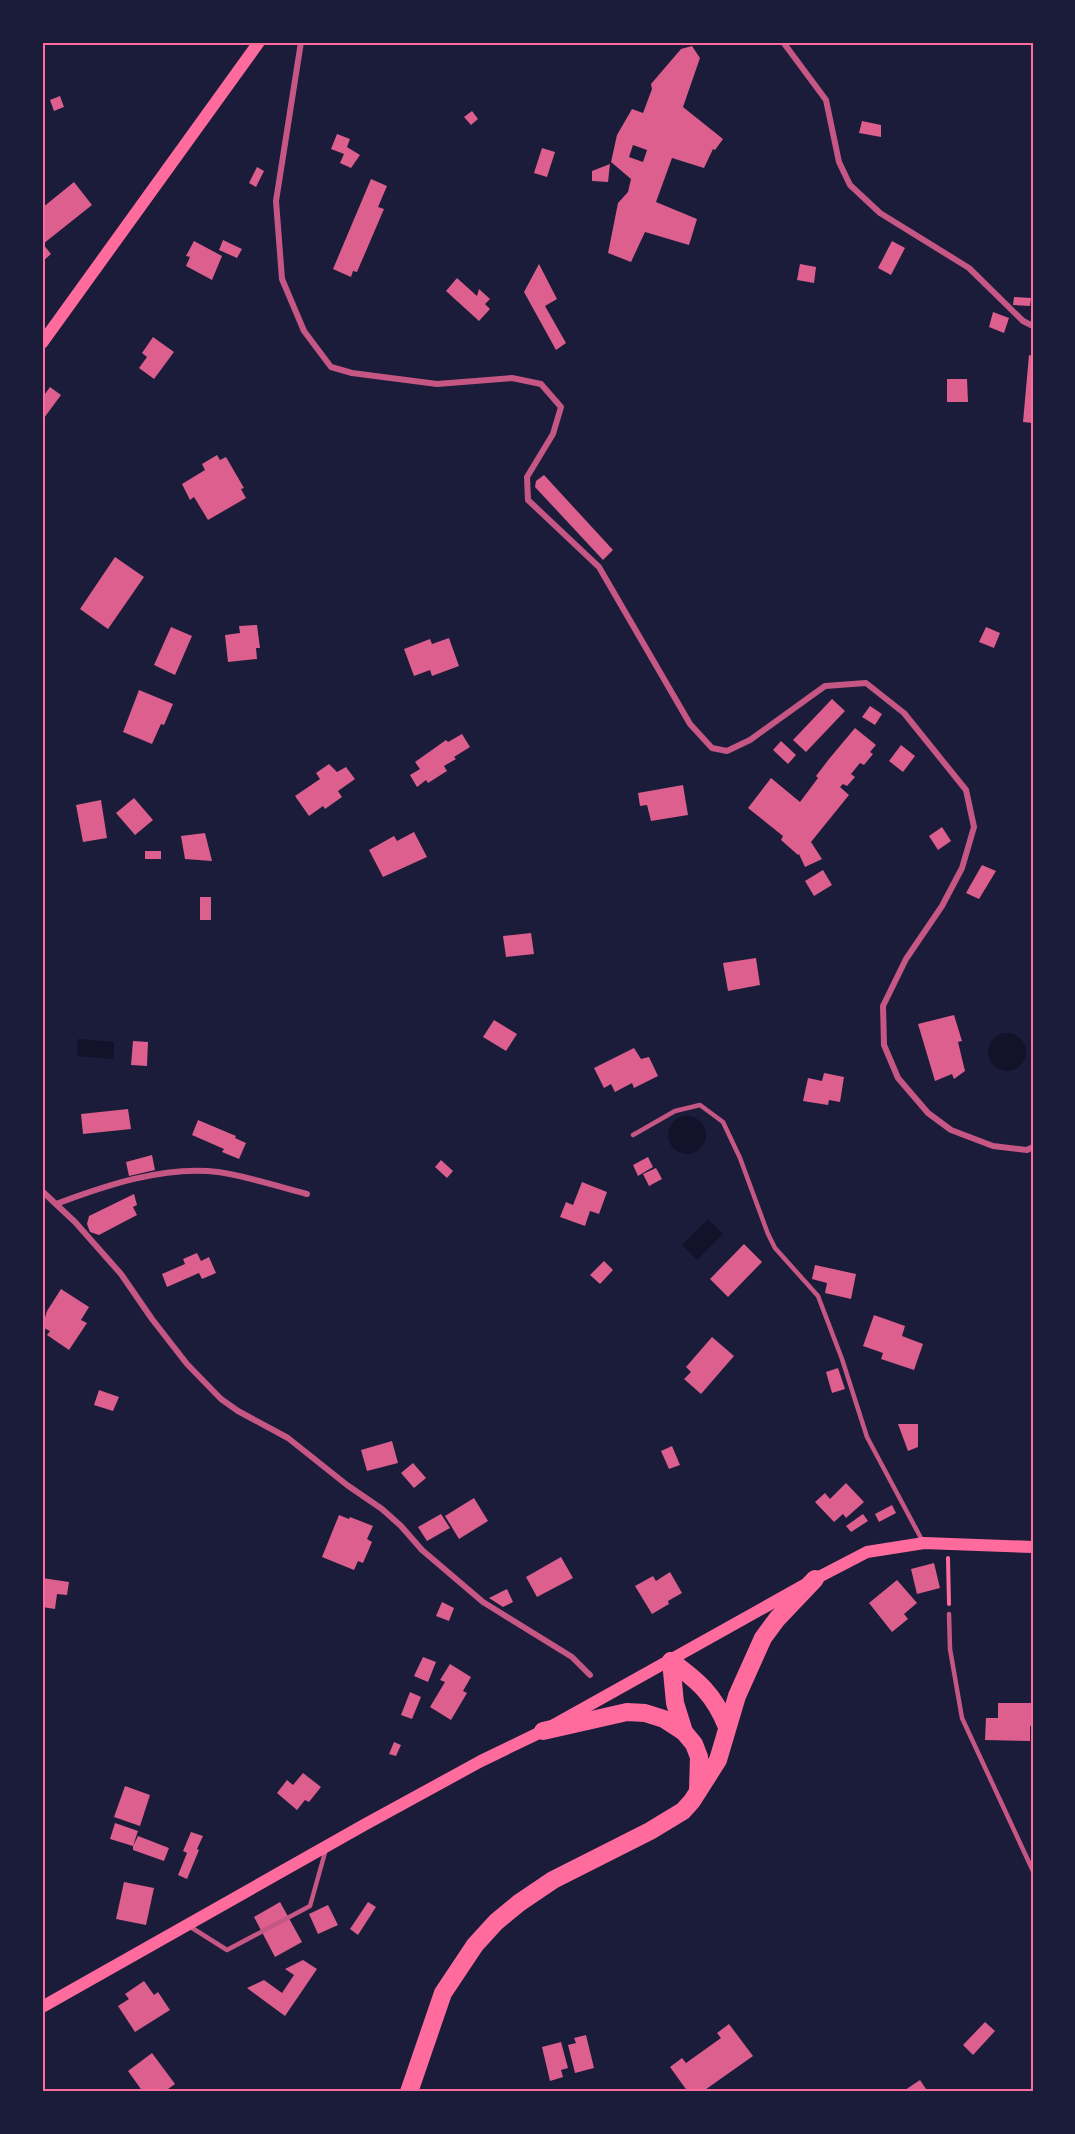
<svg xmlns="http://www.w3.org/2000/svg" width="1075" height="2134" viewBox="0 0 1075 2134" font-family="Quicksand,sans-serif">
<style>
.water{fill:#12122b}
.building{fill:#dd5f8e;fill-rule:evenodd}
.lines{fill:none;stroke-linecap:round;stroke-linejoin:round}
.path{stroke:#ff6b9d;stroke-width:4}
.service{stroke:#c65784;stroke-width:4.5}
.minor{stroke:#c65784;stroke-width:6}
.secondary{stroke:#ff6b9d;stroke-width:12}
.motorway{stroke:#ff6b9d;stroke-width:18}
.neatline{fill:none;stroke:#ff6b9d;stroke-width:2}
</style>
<rect width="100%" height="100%" fill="#1b1b3a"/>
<g class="water">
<circle cx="1007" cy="1052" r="19"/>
<polygon points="78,1039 114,1042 114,1059 77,1056"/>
<circle cx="687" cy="1135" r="19"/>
<polygon points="708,1219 723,1234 697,1260 682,1245"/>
</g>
<g class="building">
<path d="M 692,46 L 700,58 L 683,107 L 723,139 L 715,150 L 713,149 L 704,168 L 672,158 L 656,202 L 697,219 L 689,245 L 645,232 L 631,262 L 608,253 L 618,203 L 628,192 L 631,179 L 611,162 L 617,135 L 632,109 L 643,113 L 652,89 L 651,84 L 681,49 ZM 633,145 L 647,150 L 643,162 L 629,157 Z"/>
<polygon points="60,96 64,107 54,111 50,100"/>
<polygon points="472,111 478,119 471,125 464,117"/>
<polygon points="862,121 881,125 881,137 859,133"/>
<polygon points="337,134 350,139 347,147 360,155 351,168 340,163 344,154 331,149"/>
<polygon points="542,148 555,152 547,177 534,173"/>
<polygon points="610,164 608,182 592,181 592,171"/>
<polygon points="257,167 264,171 256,187 249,183"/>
<polygon points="371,179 387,186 378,207 384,209 357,272 353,271 351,277 333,269"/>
<polygon points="74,182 92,205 43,244 51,254 42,262 42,208"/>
<polygon points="223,240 242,249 237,258 219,250"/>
<polygon points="194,241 222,256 212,280 186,266 190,257 186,256"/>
<polygon points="892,241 905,248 891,275 878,268"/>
<polygon points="539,264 557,299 545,306 566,343 556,350 524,292"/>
<polygon points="800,264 816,267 814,283 797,280"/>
<polygon points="457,278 477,296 479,289 490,299 485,304 490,309 479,321 446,291"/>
<polygon points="1014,297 1031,298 1030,306 1013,305"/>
<polygon points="993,312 1009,318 1004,333 989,327"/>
<polygon points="153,337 174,352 154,379 139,368 147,357 142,353"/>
<polygon points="1029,355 1033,356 1033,423 1023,422"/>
<polygon points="947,379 967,379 968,402 947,402"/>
<polygon points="50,387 61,395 44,418 42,416 42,398"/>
<polygon points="217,455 220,460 226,457 244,488 241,489 246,498 208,520 194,497 190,500 182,484 205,470 202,464"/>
<polygon points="544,475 613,550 603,560 535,487 536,481"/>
<polygon points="115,557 144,577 108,629 80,609"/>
<polygon points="257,625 260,648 256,648 257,659 228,662 225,635 240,633 239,626"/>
<polygon points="171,627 192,636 175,675 154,665"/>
<polygon points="986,627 1000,633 994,648 979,642"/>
<polygon points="449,638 459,666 432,676 430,670 414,676 404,649 430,639 432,644"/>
<polygon points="139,690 173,704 164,725 161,724 152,744 123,732"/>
<polygon points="832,699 845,711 806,752 793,740"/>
<polygon points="870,706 882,714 875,725 862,717"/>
<polygon points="855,728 876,745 870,752 873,754 864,765 860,763 851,774 855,777 847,786 843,784 840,787 849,795 811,842 822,859 805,867 799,854 798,855 781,840 783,836 748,808 771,778 800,802 818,778 816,776 829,759"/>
<polygon points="462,734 470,747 454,757 456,759 444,766 447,771 428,783 426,780 417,787 410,775 420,769 415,762 446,740 448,742"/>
<polygon points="781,741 796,755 788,764 773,750"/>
<polygon points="901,745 915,756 903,772 889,761"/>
<polygon points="329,764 337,772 346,767 355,779 338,791 342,797 325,809 323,806 309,816 295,796 320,779 316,773"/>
<polygon points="683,785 688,815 651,821 647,805 640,806 638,793"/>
<polygon points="134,798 153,820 135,835 116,813"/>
<polygon points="101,800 107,838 83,842 76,805"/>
<polygon points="942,827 951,841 938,850 929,836"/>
<polygon points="414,832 427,857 383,877 369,850 394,836 397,841"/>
<polygon points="205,833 212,861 185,859 181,836"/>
<rect x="145" y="851" width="16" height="8"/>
<polygon points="982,865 996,871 979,899 966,893"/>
<polygon points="823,870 832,885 814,896 805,881"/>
<rect x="200" y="897" width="11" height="23"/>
<polygon points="531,933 534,954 506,957 503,936"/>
<polygon points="756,958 760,985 728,991 723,963"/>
<polygon points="954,1015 962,1041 958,1042 965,1071 954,1079 952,1074 935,1081 918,1024"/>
<polygon points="494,1020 517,1034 506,1051 483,1037"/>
<polygon points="133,1041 148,1042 147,1066 131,1065"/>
<polygon points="634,1048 641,1059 649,1057 658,1076 634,1088 632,1083 615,1092 611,1084 604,1088 594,1068"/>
<polygon points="824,1073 844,1077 840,1102 829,1100 828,1105 803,1101 808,1078 822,1081"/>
<polygon points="128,1109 131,1129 83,1134 81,1114"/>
<polygon points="198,1120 236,1136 235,1138 246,1143 239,1159 222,1152 224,1149 192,1135"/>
<polygon points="152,1155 155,1170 129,1176 126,1162"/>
<polygon points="648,1157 653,1167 638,1176 633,1165"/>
<polygon points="441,1160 453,1171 447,1178 435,1167"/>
<polygon points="656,1168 662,1179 649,1186 643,1174"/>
<polygon points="582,1182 607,1192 599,1214 590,1211 585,1226 560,1217 566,1202 573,1205"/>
<polygon points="134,1194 137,1205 133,1207 137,1215 99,1235 90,1232 87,1224 89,1216"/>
<polygon points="744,1244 762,1262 728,1297 710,1279"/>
<polygon points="197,1253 201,1261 209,1257 216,1273 202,1279 199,1273 167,1287 162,1274 185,1264 183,1259"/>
<polygon points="604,1261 613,1270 600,1284 590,1275"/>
<polygon points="815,1265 856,1274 851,1299 825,1293 827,1283 812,1279"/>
<polygon points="61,1289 89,1307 81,1320 87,1323 69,1350 47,1335 50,1331 42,1327 47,1311"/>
<polygon points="874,1315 905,1326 902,1336 923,1344 914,1370 881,1359 883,1353 863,1346"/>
<polygon points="712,1337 734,1356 701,1394 684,1379 691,1372 686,1367"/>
<polygon points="838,1368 845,1389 832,1393 826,1372"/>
<polygon points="99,1390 119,1397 113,1411 94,1405"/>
<polygon points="898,1424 918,1424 918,1447 908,1451"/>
<polygon points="392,1441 398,1463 367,1471 361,1450"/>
<polygon points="672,1446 680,1465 669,1469 661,1451"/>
<polygon points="413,1463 426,1478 414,1488 401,1473"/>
<polygon points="846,1483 864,1502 846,1518 843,1514 834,1522 815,1502 825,1493 830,1499"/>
<polygon points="474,1498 488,1521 459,1539 445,1516"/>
<polygon points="892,1505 896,1513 879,1522 875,1514"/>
<polygon points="441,1514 450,1528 427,1541 418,1527"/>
<polygon points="863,1514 868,1521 851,1532 846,1526"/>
<polygon points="339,1515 349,1519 350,1517 373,1526 367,1539 372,1542 363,1563 358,1561 354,1570 322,1557"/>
<polygon points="561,1557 573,1578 537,1597 526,1577"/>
<polygon points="934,1563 940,1588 917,1594 911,1569"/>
<polygon points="670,1572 682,1593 668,1601 669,1604 652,1614 635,1586 653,1576 656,1581"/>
<polygon points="42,1578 69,1582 67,1595 57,1594 55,1609 42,1607"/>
<polygon points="897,1580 917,1603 904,1614 908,1619 892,1632 869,1603"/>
<polygon points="507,1589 513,1602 503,1607 489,1598"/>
<polygon points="442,1602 454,1608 449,1621 436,1616"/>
<polygon points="423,1657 436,1662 428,1682 414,1676"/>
<polygon points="450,1664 471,1677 463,1691 467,1693 451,1720 430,1707 445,1682 440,1680"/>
<polygon points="410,1692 421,1697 412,1719 401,1715"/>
<polygon points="998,1703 1033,1703 1033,1726 1030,1726 1030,1741 985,1740 986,1718 998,1718"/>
<polygon points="394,1742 401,1745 396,1756 389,1754"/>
<polygon points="303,1773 321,1787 309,1802 305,1800 297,1810 277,1793 287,1780 293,1785"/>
<polygon points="125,1786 150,1795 140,1826 114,1817"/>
<polygon points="115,1823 138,1831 133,1846 138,1836 169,1848 164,1861 133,1850 133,1846 110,1839"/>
<polygon points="191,1832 203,1836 197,1849 199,1850 187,1879 178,1875 187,1853 183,1851"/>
<polygon points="124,1882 154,1888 146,1925 116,1919"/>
<polygon points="280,1902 302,1942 275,1957 254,1917"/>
<polygon points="368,1902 376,1907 358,1935 350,1929"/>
<polygon points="328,1905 338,1925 318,1934 309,1914"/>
<polygon points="303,1960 317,1969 285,2016 247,1988 264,1980 282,1993 294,1975 285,1969"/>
<polygon points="144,1981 154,1995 158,1992 170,2010 135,2032 118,2006 129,1999 125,1994"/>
<polygon points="985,2022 995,2031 973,2055 963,2045"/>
<polygon points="729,2024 753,2056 702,2092 688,2092 670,2067 682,2058 686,2063 721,2038 717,2033"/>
<polygon points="586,2035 594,2068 575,2073 568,2045 576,2043 574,2038"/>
<polygon points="561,2042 568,2068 561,2070 563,2077 550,2081 542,2047"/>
<polygon points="152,2053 175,2084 164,2092 143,2092 128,2071"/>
<polygon points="920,2080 928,2092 902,2092"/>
</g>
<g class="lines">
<polyline class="path" points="948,1558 949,1604"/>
<g class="service">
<polyline points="633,1135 675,1111 700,1105 723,1122 740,1158 768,1234 775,1248 818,1296 842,1359 867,1437 922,1540"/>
<polyline points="949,1614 950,1649 962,1718 1033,1871"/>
<polyline points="189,1926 227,1950 310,1906 326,1849"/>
</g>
<g class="minor">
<polyline points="301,42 276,201 282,279 304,331 331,367 352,373 437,384 512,378 541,384 561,407 553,434 527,477 528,500 599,567 690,724 712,748 727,751 750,740 825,686 866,683 904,713 966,790 974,827 962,868 942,906 906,959 883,1006 884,1045 898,1078 928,1113 951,1130 993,1146 1027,1150 1033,1147"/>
<polyline points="783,42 826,100 839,162 850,185 880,213 969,268 1023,321 1033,326"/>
<polyline points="42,1191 75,1222 121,1274 152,1319 187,1364 221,1399 238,1411 288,1438 347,1485 382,1509 401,1526 422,1550 483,1602 572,1657 590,1675"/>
<path d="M 56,1204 C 104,1186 165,1165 218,1172 C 248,1176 278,1187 307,1194"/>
</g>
<g class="secondary">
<polyline points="42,343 259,42"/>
<polyline points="42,2007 364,1825 481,1761 543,1731 815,1579 867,1552 924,1543 1033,1547"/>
</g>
<g class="motorway">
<path d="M 671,1661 C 698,1681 714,1694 727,1727"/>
<polyline points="671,1661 675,1703 684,1732"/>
<polyline points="543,1731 627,1712 645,1713 664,1719 684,1732 694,1744 699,1757 698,1790"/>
<polyline points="409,2092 443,1993 475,1945 496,1922 519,1903 553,1880 650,1831 683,1811 692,1801 718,1760 737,1696 763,1638 777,1619 815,1579"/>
</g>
</g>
<rect width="1075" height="2134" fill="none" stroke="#1b1b3a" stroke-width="87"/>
<rect x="44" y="44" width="988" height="2046" class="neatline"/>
</svg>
